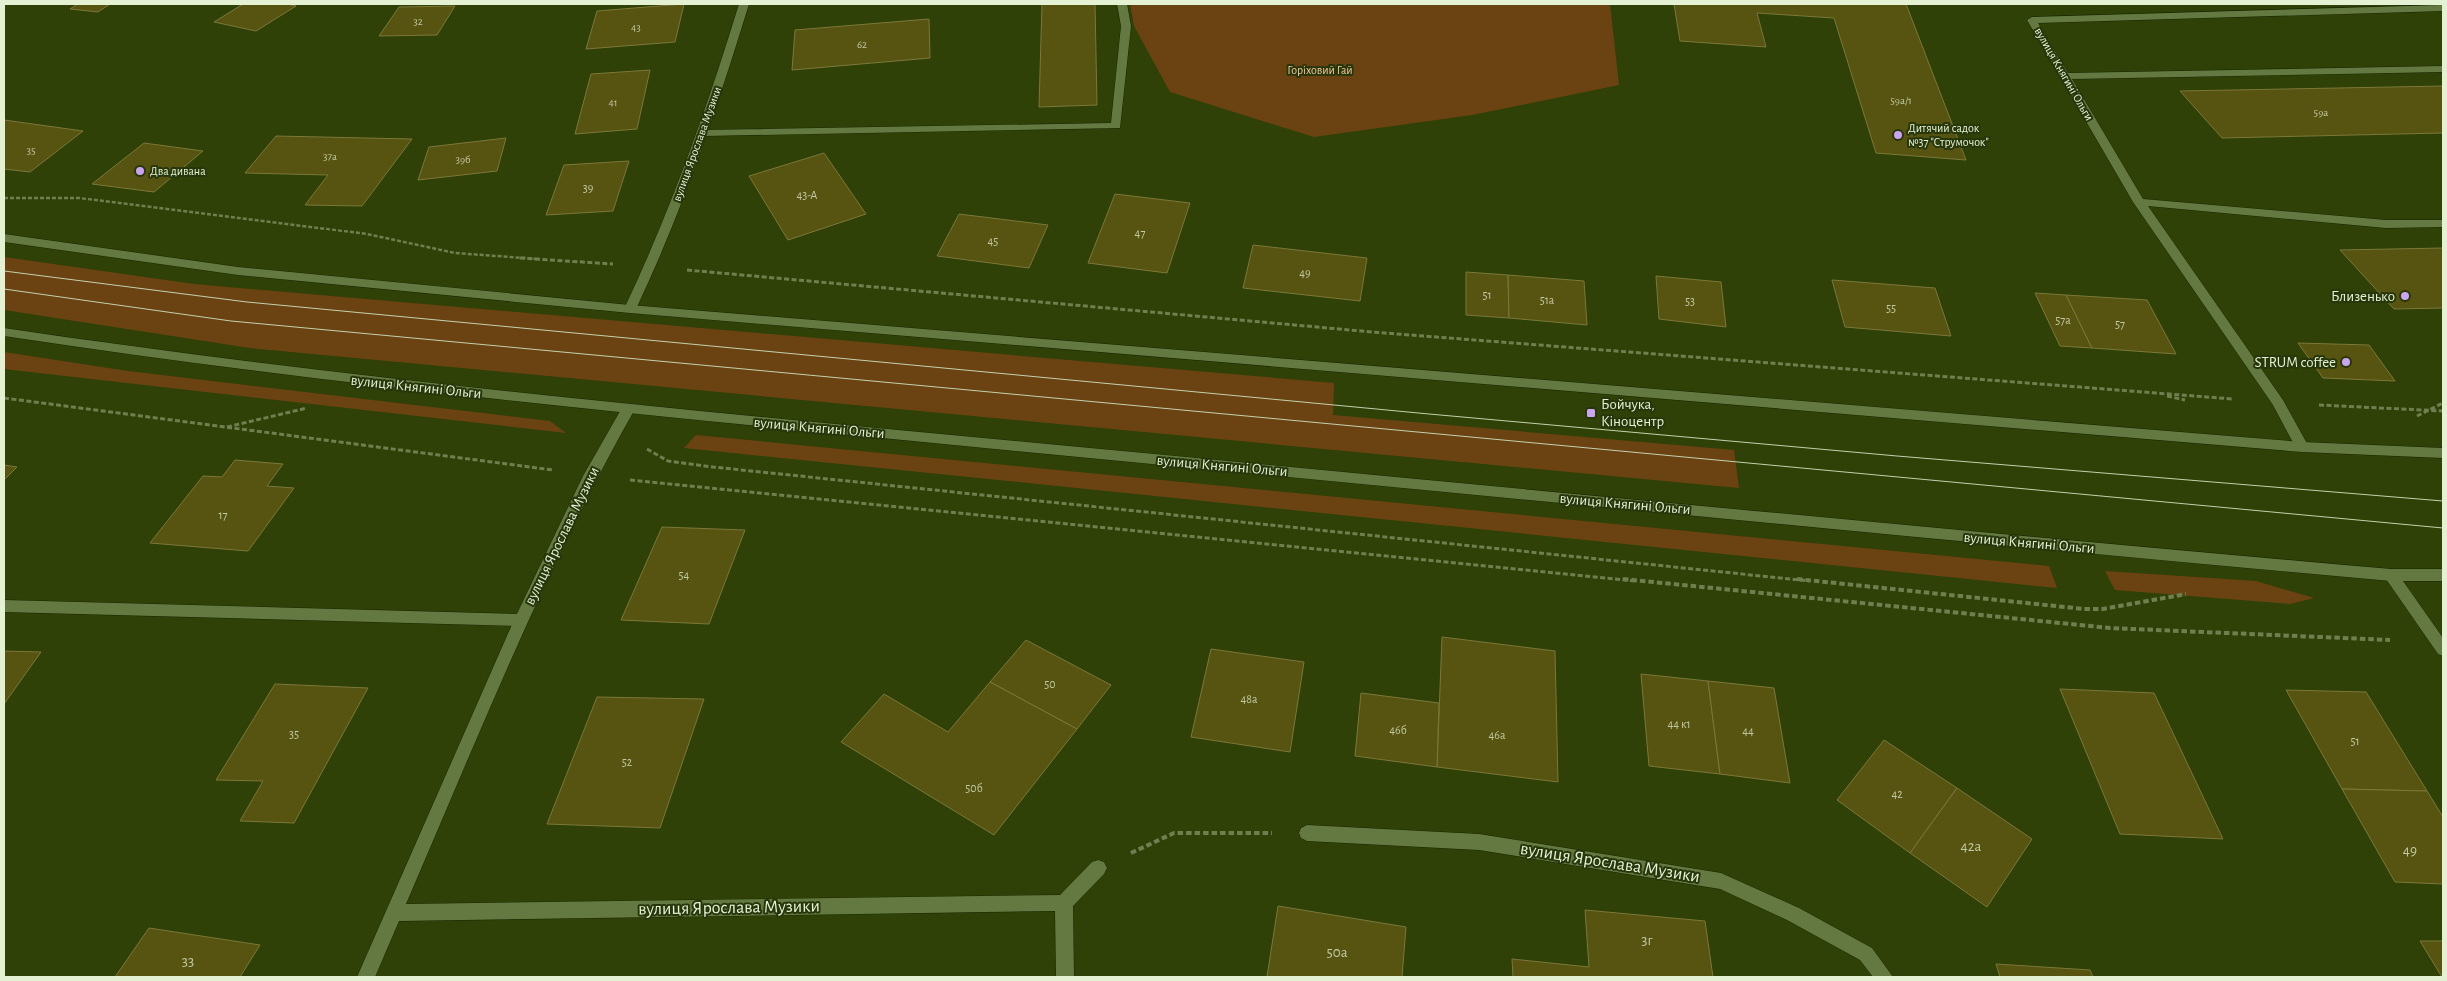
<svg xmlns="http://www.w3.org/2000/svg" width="2447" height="981" viewBox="0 0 2447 981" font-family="'Alegreya Sans',sans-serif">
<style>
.green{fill:#6b4312}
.building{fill:#575311;stroke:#7b783a}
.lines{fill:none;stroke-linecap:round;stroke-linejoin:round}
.service-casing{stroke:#192600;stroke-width:1}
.minor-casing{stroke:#192600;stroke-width:1}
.secondary-casing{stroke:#192600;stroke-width:1}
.path-far2{stroke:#6f7f4f;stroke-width:2.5;stroke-dasharray:4 2;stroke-linecap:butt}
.path-far1{stroke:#6f7f4f;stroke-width:3;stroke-dasharray:5 2.5;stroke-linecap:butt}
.path{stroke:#6f7f4f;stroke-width:4;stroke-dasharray:5.5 3;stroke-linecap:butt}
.service{fill:#637941;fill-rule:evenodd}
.minor{fill:#637941;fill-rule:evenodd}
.secondary{fill:#637941;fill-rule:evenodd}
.tram{stroke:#c3d1ad;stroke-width:1}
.poi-dot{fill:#c9a5ee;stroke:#27360b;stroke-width:2}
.labels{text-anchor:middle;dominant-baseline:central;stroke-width:4;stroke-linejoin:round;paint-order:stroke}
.far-number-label{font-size:11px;fill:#c1caa2}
.far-park-label{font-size:12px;fill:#f1c69c;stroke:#27360b}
.far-street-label{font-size:12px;fill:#e4f1d3;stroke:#27360b}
.far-poi-label{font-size:12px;fill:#e4f1d3;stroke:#27360b;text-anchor:start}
.number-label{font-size:12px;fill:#c1caa2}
.poi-label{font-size:15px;fill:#e4f1d3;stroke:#27360b;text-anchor:end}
.street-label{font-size:15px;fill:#e4f1d3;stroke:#27360b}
.near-number-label{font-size:15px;fill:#c1caa2}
.near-street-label{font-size:18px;fill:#e4f1d3;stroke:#27360b}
</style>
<rect width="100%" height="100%" fill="#2f4106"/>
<g class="green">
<polygon points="1130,4 1610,4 1619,85 1472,115 1314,137 1170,92 1134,26"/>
<polygon points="4,257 194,284 1334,383 1333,415 1734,450 1739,488 250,348 4,310"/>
<polygon points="4,352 128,371 550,421 566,433 4,369"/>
<polygon points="696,435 2049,566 2057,588 684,448"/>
<polygon points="2105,571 2256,581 2314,598 2290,604 2115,590"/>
</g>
<g class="building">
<polygon points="78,4 110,4 98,12 70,9"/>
<polygon points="243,4 287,4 296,6 256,31 214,22"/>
<polygon points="684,4 675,42 586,49 597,11"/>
<polygon points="1042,4 1095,4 1097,105 1039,107"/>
<polygon points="1674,4 1906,4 1966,160 1876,153 1834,18 1757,13 1766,47 1680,41"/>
<polygon points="455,6 437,35 379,36 399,7"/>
<polygon points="929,19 930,58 792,70 795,30"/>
<polygon points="650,70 637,129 575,134 591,74"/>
<polygon points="2443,86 2443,133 2222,138 2180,91"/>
<polygon points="4,120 83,131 30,172 4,169"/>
<polygon points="276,136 412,139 362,206 305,205 328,175 245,173"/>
<polygon points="506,138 497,171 418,180 429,147"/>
<polygon points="144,143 203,151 154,192 92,184"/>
<polygon points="824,153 866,214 788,240 749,176"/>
<polygon points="629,161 613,211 546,215 564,165"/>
<polygon points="1115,194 1190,203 1167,273 1088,263"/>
<polygon points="959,214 1048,225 1029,268 937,256"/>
<polygon points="1253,245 1367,258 1360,301 1243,288"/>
<polygon points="2443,248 2443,308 2394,309 2340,250"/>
<polygon points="1466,272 1508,275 1509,318 1466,315"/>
<polygon points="1508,275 1584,281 1587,325 1509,318"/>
<polygon points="1656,276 1721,282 1726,327 1659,319"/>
<polygon points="1832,280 1935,288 1951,336 1845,327"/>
<polygon points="2035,293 2066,295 2092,348 2060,346"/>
<polygon points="2066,295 2147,300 2176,354 2092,348"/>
<polygon points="2298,343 2369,345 2395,381 2323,378"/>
<polygon points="235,460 283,464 267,486 294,488 248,551 150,543 203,476 222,477"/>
<polygon points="4,465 17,467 4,480"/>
<polygon points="662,527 745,530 709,624 621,620"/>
<polygon points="1442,637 1555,651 1558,782 1437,767"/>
<polygon points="1026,640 1111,685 1077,729 990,682"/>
<polygon points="1211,649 1304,662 1290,752 1191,737"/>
<polygon points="4,651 41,652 4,704"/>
<polygon points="1641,674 1708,681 1720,774 1649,766"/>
<polygon points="1708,681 1774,688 1790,783 1720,774"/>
<polygon points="990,682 1077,729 994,835 841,742 884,694 948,732"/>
<polygon points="275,684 368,688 294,823 240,821 263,781 216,780"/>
<polygon points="2060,689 2154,693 2223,839 2120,834"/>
<polygon points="2286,690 2366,692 2427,791 2342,789"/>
<polygon points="1361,693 1439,703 1437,767 1355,756"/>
<polygon points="597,697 704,699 660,828 547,824"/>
<polygon points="1884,740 1957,788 1910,853 1837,800"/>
<polygon points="1957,788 2032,839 1987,907 1910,853"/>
<polygon points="2342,789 2427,791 2443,817 2443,884 2395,882"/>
<polygon points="1278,906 1406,927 1402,977 1267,977"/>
<polygon points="1585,910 1705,921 1713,977 1513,977 1512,959 1589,967"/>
<polygon points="149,928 260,945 240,977 115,977"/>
<polygon points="2420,941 2443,941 2443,977 2442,977"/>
<polygon points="1996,964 2090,970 2093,977 2000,977"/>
</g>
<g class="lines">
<g class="service-casing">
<g id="service">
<polygon points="1117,4 1127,4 1131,26 1120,128 704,136 699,133 704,130 1111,123 1121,26"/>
<polygon points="2443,5 2443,11 2038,23 2068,73 2443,66 2443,72 2072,79 2143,199 2386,220 2443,220 2443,227 2386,228 2148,206 2283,400 2309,447 2307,450 2297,450 2273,405 2133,202 2027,20 2032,17"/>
<polygon points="4,600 521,614 526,616 528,620 526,624 521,626 4,612"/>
</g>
</g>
<g class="minor-casing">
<g id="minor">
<path d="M 739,4 L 749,4 C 717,108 683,210 636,309 L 634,312 L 626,312 L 624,309 C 671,210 707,108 739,4 Z"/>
<path d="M 628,404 L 635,409 C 545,568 478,737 406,904 L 1060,895 L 1092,862 L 1098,860 L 1104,862 L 1107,868 L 1104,874 L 1073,906 L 1074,977 L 1056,977 L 1055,911 L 399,921 L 375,977 L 357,977 L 514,620 L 583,476 L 623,406 Z"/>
<polygon points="2391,569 2396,571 2443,638 2443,656 2438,654 2386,579 2384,575 2386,571"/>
<polygon points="1307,825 1479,834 1721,873 1799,908 1872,948 1893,977 1873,977 1860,960 1787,920 1720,889 1479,850 1307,841 1301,838 1299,833 1301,828"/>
</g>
</g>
<g class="secondary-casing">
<g id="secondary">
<polygon points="4,234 238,267 630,305 2302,442 2443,448 2443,458 2302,452 630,313 238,275 4,242"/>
<path d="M 4,328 C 354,380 706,412 1058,445 C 1503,487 1947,530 2391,569 L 2443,569 L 2443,581 L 2391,581 C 1947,541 1503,497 1058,455 C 706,421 354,389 4,336 Z"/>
</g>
</g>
<polyline class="path-far2" points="4,198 79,198 367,234 455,253 538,259"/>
<g class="path-far1">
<polyline points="520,258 613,264"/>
<polyline points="687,270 1372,332 2233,399"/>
<polyline points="2167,396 2185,400"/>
<polyline points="4,398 553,470"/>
<polyline points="2319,405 2443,411"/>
<polyline points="2417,416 2443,403"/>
<polyline points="227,427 307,408"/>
<polyline points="647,449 668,461 713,467 1809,581"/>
<polyline points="630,480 1636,581"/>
</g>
<g class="path">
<polyline points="1623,579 2110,628 2390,640"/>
<polyline points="1797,579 2084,609 2103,609 2186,594"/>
<polyline points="1131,853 1174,833 1272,833"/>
</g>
<use href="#service" class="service"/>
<use href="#minor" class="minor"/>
<use href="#secondary" class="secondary"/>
<g class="tram">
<polyline points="4,271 247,302 1429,414 1897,456 2443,501"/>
<polyline points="4,289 231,321 2443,528"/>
</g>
</g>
<g class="poi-dot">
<circle cx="1898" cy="135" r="5"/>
<circle cx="140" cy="171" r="5"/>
<circle cx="2405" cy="296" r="5"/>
<circle cx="2346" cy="362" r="5"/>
<rect x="1586" y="408" width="10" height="10" rx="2.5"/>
</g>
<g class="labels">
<g class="far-number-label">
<text x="418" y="21">32</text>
<text x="636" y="27">43</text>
<text x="862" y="44">62</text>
<text x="1901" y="100">59а/1</text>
<text x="613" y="102">41</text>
<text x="2321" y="112">59а</text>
<text x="31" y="150">35</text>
<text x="330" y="156">37а</text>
<text x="463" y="159">39б</text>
</g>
<g class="far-park-label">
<text x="1320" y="70">Горіховий Гай</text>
</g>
<g class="far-street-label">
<text transform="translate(2064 74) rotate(60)">вулиця Княгині Ольги</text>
<text transform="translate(697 144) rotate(-70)">вулиця Ярослава Музики</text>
</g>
<g class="far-poi-label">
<text x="1908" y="128">Дитячий садок<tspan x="1908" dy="14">№37 "Струмочок"</tspan></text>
<text x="150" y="171">Два дивана</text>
</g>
<g class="number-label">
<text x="588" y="188">39</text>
<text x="807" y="195">43-А</text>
<text x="1140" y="233">47</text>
<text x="993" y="241">45</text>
<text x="1305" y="273">49</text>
<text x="1487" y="295">51</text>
<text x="1547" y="300">51а</text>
<text x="1690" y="301">53</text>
<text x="1891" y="308">55</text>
<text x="2063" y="320">57а</text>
<text x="2120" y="324">57</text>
<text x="223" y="515">17</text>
<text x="684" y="575">54</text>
<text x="1050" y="684">50</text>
<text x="1249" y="699">48а</text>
<text x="1679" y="724">44 к1</text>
<text x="1398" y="730">46б</text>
<text x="1748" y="731">44</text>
<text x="294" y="734">35</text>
<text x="1497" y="735">46а</text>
<text x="2355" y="741">51</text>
<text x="627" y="762">52</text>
<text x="974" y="788">50б</text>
<text x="1897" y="794">42</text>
</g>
<g class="poi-label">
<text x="2395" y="296">Близенько</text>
<text x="2336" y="362">STRUM coffee</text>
<text x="1601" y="404" text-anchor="start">Бойчука,<tspan x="1601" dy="17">Кіноцентр</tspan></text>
</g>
<g class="street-label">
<text transform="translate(416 387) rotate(6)">вулиця Княгині Ольги</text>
<text transform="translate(819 428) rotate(5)">вулиця Княгині Ольги</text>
<text transform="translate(1222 466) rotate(5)">вулиця Княгині Ольги</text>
<text transform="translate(1625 504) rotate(5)">вулиця Княгині Ольги</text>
<text transform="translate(562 536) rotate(-64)">вулиця Ярослава Музики</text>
<text transform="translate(2029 543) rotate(5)">вулиця Княгині Ольги</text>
</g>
<g class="near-number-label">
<text x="1971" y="846">42а</text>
<text x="2410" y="850">49</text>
<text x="1647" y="940">3г</text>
<text x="1337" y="952">50а</text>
<text x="188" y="961">33</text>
</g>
<g class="near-street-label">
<text transform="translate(1610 863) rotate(9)">вулиця Ярослава Музики</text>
<text transform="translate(729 908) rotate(-1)">вулиця Ярослава Музики</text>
</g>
</g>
<rect width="2447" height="981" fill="none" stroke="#e4f1d3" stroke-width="10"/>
</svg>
